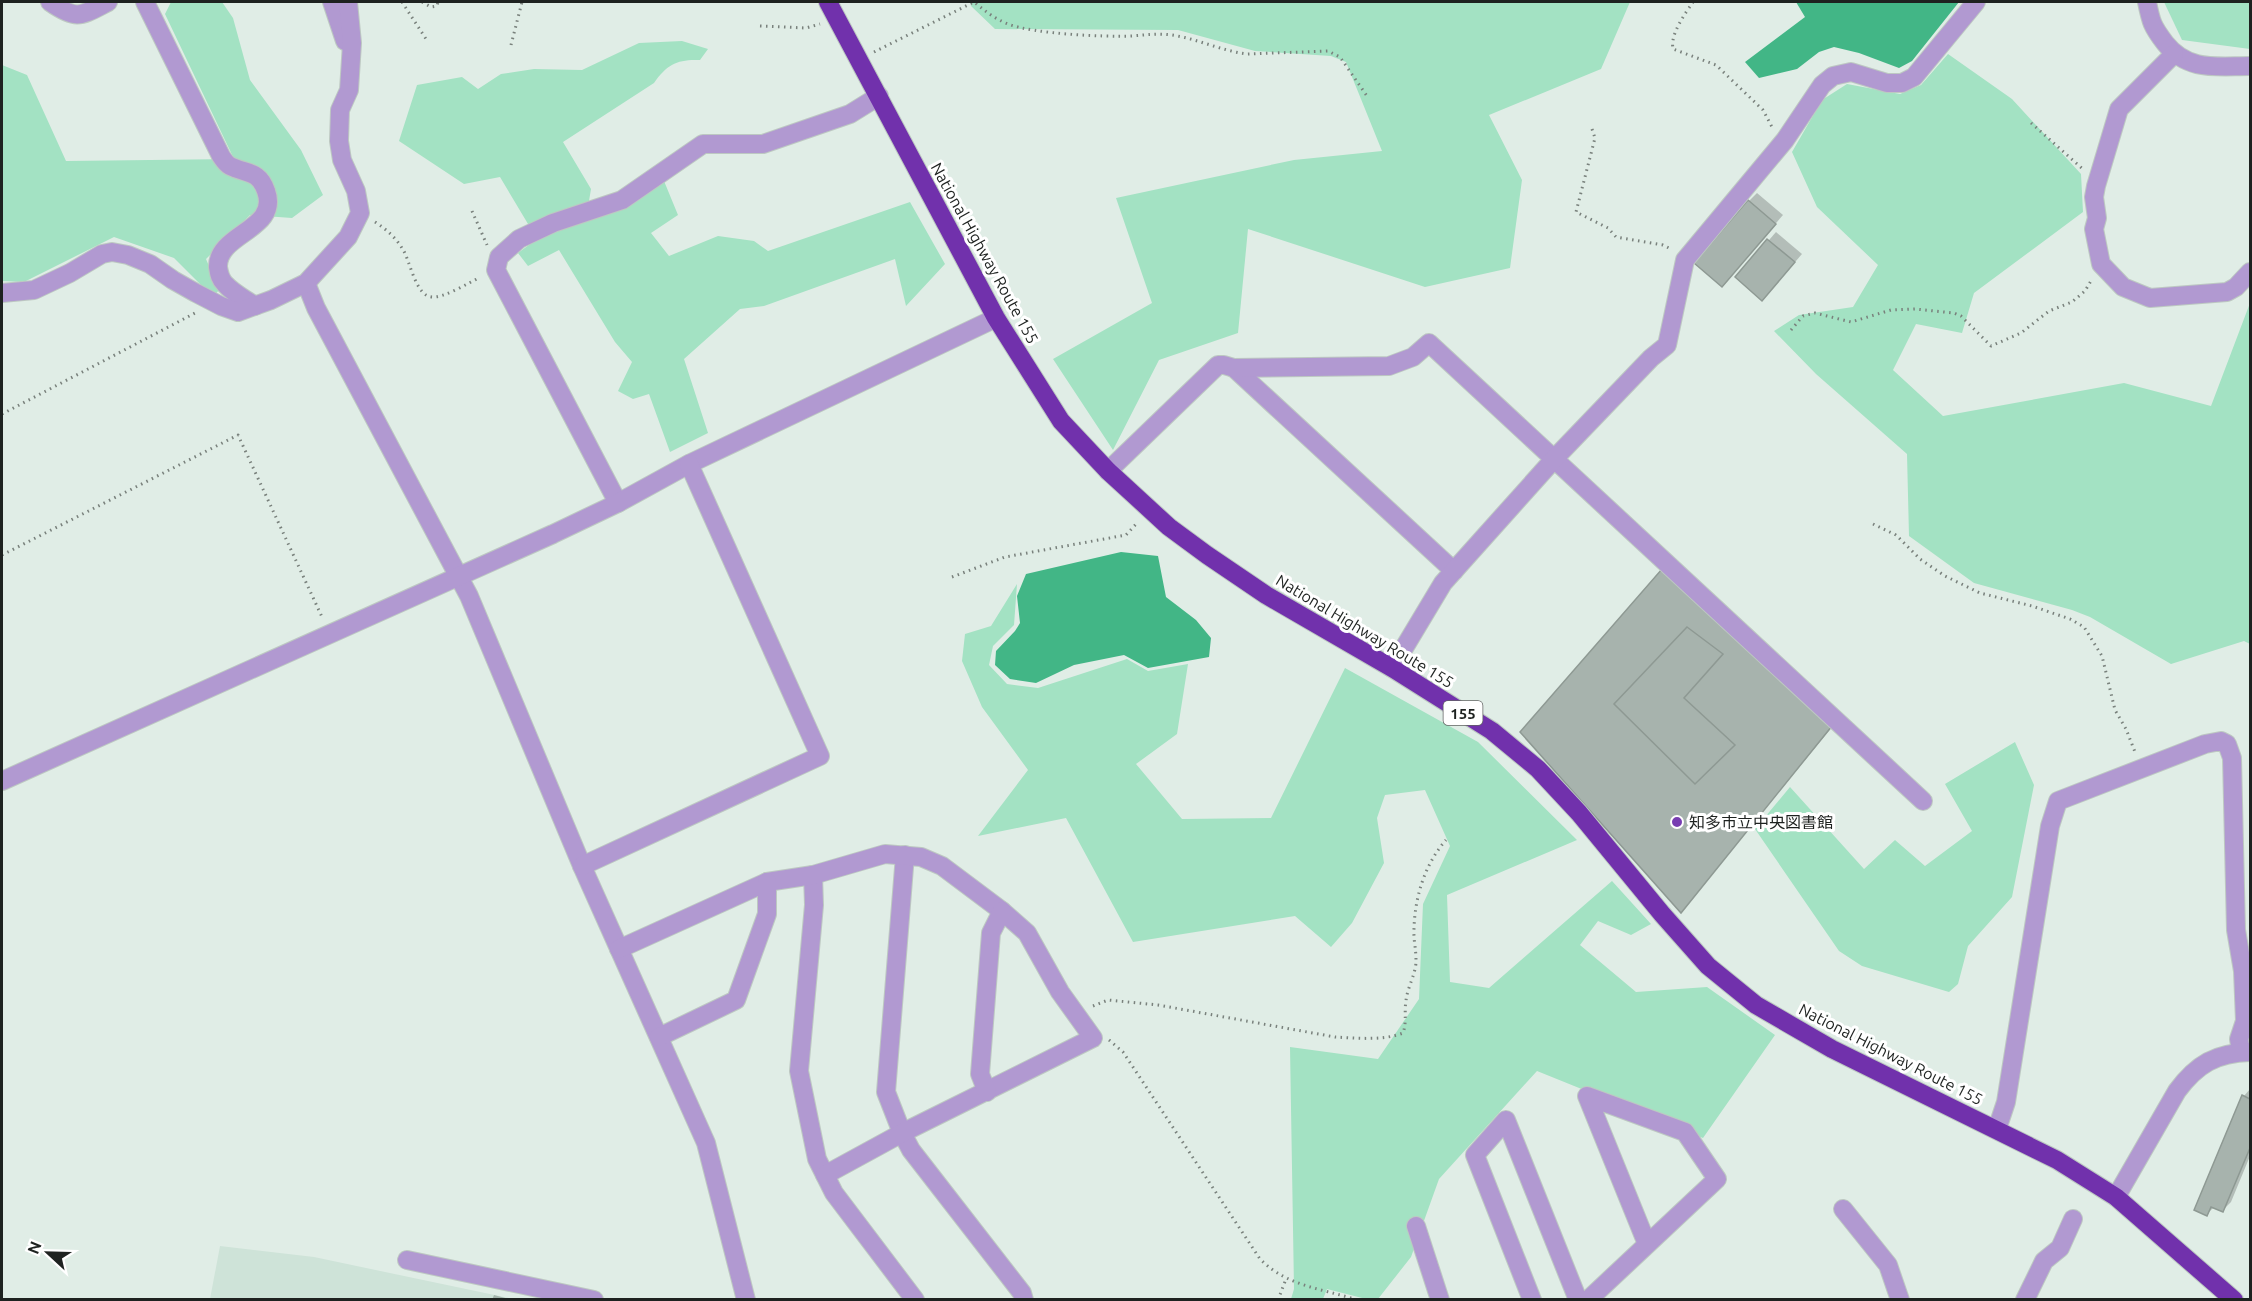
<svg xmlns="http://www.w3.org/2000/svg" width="2252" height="1301" viewBox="0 0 2252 1301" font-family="Ubuntu,'Noto Sans JP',sans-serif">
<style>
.built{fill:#cee3d8}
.green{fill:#a3e2c3}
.water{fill:#42b686}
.shadow{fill:#0003}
.building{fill:#a7b3ad;stroke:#8e9993;stroke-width:1.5}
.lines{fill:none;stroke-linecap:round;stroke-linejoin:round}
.minor-casing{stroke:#bdc8c2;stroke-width:20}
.highway-casing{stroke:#bdc8c2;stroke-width:20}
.path{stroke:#79817c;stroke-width:3;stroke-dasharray:1.5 4.5;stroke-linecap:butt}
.minor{stroke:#b199d1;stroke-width:18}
.highway{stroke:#7131ac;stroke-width:18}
.poi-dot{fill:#783db2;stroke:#fff;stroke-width:2}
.labels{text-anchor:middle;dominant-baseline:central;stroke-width:6;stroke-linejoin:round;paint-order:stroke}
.shield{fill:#fff;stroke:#626463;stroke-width:1.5}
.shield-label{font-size:15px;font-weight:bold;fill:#1e2220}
.street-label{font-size:16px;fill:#1e2220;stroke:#fff}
.poi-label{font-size:16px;fill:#1e2220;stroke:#fff;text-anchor:start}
</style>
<rect width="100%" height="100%" fill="#e0ede6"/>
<polygon class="built" points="220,1246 314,1257 513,1299 210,1299"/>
<g class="green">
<polygon points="171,2 222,2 233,18 250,80 301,150 323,195 292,218 250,215 206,259 219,290 213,297 174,258 114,237 24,282 2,281 2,65 27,75 66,161 234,159 165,14"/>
<polygon points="970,2 1630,2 1601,69 1489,115 1522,180 1510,268 1425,287 1248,229 1238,333 1159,360 1113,450 1053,359 1152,303 1116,198 1294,160 1382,151 1346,62 1331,56 1255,51 1178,30 995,29 971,6"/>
<polygon points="2164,2 2250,2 2250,49 2182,40"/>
<path d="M 682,41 L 708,49 L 700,60 C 678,59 667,64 654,83 L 563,142 L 591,189 L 589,201 L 596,218 L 664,181 L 678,215 L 651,233 L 669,256 L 718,236 L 754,241 L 768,251 L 910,202 L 945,264 L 906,306 L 895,259 L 764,306 L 740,309 L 684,359 L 708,433 L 670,452 L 649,394 L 633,399 L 618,391 L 632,362 L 615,342 L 559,250 L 528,266 L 518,253 L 537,239 L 500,177 L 464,184 L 399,141 L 417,85 L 462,77 L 478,89 L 501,74 L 534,69 L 582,70 L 639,43 Z"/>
<polygon points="1948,54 2012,99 2081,174 2083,212 1974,293 1962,333 1916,324 1893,370 1943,416 2124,383 2211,406 2250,303 2250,644 2244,641 2171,664 2090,617 2072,610 1974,583 1909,536 1907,454 1816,374 1774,331 1799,315 1853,307 1878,265 1817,207 1792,152 1822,100 1847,84 1900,94 1921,85"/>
<polygon points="1017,584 1014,625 993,646 989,665 1007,684 1038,688 1127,659 1148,671 1188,664 1177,734 1136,764 1182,819 1271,818 1345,668 1478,742 1577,840 1447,895 1450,982 1489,988 1612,881 1651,924 1631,935 1598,921 1580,945 1636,992 1707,987 1775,1035 1703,1138 1537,1071 1439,1179 1411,1257 1378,1299 1366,1299 1327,1289 1323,1299 1291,1299 1294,1289 1290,1047 1378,1059 1419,999 1423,904 1450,846 1425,790 1385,795 1377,818 1384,863 1352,923 1331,947 1295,916 1133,942 1066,818 978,836 1028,770 982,707 962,661 965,634 991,626"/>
<polygon points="2015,742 2034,785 2012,897 1968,946 1958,984 1949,992 1862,966 1839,951 1755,829 1790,787 1864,869 1895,840 1925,866 1972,831 1945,784"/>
</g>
<g class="water">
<polygon points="1796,2 1959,2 1912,61 1899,68 1859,53 1834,47 1819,52 1797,69 1759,78 1745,62 1805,17"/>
<polygon points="1121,552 1158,556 1166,597 1196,620 1211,638 1209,657 1148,668 1124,655 1074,665 1036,683 1010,679 995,665 996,651 1015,631 1020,623 1017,596 1026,574"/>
</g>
<g class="shadow">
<polygon points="1757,193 1783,215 1730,277 1749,201"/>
<polygon points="1776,232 1802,254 1770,291 1737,277"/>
<polygon points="1842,715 1681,911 1522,732"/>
<polygon points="2250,1089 2250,1156 2231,1202 2223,1210 2214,1207 2207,1214 2244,1096"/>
<polygon points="494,1295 513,1300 492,1300"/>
</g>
<g class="building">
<polygon points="1748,200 1776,224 1722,287 1694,263"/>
<polygon points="1767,239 1795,262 1762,301 1735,277"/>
<polygon points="1662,569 1832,726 1681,913 1520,732"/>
<polygon points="1687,627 1723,654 1684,698 1735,745 1695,784 1614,704"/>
<polygon points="2242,1095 2250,1099 2250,1148 2223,1212 2211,1207 2207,1216 2194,1210"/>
</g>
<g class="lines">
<g class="minor-casing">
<g id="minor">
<path d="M 50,2 C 77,21 81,16 108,2"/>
<path d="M 145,2 L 221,156 C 223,159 226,164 230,166 C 246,174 259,170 266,191 C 280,230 217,233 218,267 C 219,274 220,279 225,284 C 233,293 245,299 255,306"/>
<polyline points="332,2 345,41"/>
<path d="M 2147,2 C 2151,22 2152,26 2165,43 C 2188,72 2217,66 2250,66"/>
<polyline points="2174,54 2119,109 2096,186 2094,197 2097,218 2094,229 2101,264 2123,287 2150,298 2227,292 2236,287 2250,272"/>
<polyline points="306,283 316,308 469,596 582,866 706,1143 746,1300"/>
<polyline points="2,293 34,290 70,273 102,254 112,252 128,255 150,264 173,280 196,293 221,306 238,312 271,300 306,283 348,237 360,213 356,191 342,160 339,141 340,110 349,90 352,43 348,2"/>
<polyline points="1234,368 1454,571"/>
<polyline points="1108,471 1218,365 1224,365 1234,368 1389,366 1413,357 1429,343 1923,801"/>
<polyline points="618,503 496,270 499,257 519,239 553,223 622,200 703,144 763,144 850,114 879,96"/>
<polyline points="1392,668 1443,583 1555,458 1651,358 1667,345 1685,260 1785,140 1822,85 1833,76 1851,72 1887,83 1902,83 1914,77 1976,2"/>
<polyline points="2,781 553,534 618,503 689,464 996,318"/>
<polyline points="905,855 886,1092 902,1133 911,1150 1022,1293 1024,1300"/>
<polyline points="582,866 820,756 689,464"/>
<polyline points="813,875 814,905 799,1071 817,1159 834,1193 915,1300"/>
<polyline points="619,949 767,882 813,875 885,854 921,857 942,866 1002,911 1027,933 1060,992 1093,1038 902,1133 825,1175"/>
<polyline points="659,1037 736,1000 767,914 767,882"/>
<polyline points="987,1092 980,1074 991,933 1002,911"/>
<polyline points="1997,1129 2006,1102 2050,826 2058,801 2205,744 2221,741 2227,744 2232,758 2236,930 2243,971 2245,1021 2239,1039 2241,1052"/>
<path d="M 2116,1197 L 2177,1091 C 2197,1064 2216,1053 2250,1052"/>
<polyline points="1843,1209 1888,1265 1900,1300"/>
<polyline points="1416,1226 1440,1300"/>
<polyline points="407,1260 594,1300"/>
<polyline points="1532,1300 1475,1155 1506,1120 1578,1300"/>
<polyline points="1588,1300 1717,1179 1685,1132 1587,1096 1647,1244"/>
<polyline points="2025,1300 2044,1261 2060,1248 2073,1219"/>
</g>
</g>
<g class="highway-casing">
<polyline id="highway" points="828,2 996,318 1061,421 1108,471 1169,527 1207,555 1266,595 1392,668 1492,731 1538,769 1579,813 1662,914 1708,966 1756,1005 1832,1049 2057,1160 2116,1197 2234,1300"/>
</g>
<g class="path">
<polyline points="402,2 428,42"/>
<polyline points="422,2 431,7 437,6 438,2"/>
<path d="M 1693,2 C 1685,14 1670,34 1673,49 L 1716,65 L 1763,110 L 1772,127"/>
<polyline points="760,26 806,28 820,24"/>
<polyline points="511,45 522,2"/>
<path d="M 874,52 L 974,2 C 985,11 995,19 1008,24 C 1034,34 1103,37 1131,36 C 1145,35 1158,33 1172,35 C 1198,39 1222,51 1247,54 L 1328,51 L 1340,57 L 1367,96"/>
<polyline points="2031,123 2084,170"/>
<polyline points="1592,129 1595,138 1576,212 1608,228 1616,237 1663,245 1671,249"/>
<polyline points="472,211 487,245"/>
<path d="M 375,222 C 386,229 395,237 402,248 C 410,259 415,296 432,297 C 444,298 468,283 479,278"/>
<polyline points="1791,330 1803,316 1815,313 1851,322 1891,310 1915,309 1954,313 1961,316 1991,346 2021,333 2049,311 2072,302 2085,291 2092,279"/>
<polyline points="2,414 197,312"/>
<polyline points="1873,524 1896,535 1920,559 1945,576 1980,593 2032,606 2070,619 2084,627 2102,656 2115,710 2126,729 2135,752"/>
<polyline points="2,555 238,435 322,617"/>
<polyline points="952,577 1005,557 1126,535 1137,523"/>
<path d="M 1093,1006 L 1108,1000 L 1158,1005 L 1335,1037 C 1356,1038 1383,1041 1403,1033 C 1407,1022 1404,1012 1406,1001 C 1407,988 1416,974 1416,961 C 1416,953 1415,946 1414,938 C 1413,903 1423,866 1446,840"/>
<path d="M 1109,1040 L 1123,1052 L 1260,1259 C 1288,1287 1321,1288 1357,1300"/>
<polyline points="1278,1300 1286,1279"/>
</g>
<use href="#minor" class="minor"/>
<use href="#highway" class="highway"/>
</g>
<circle class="poi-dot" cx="1677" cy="822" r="6"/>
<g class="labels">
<rect class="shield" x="1443.5" y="701" width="39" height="24" rx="4.5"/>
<g class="shield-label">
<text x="1463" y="713">155</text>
</g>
<g class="street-label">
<text transform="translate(985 253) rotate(61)">National Highway Route 155</text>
<text transform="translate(1365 631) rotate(31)">National Highway Route 155</text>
<text transform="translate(1891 1054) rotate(27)">National Highway Route 155</text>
</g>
<g class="poi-label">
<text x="1689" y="822">知多市立中央図書館</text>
</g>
</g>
<rect width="2252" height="1301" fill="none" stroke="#1e2220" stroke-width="6"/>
<g transform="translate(48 1253) rotate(292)" stroke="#ffffff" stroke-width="4.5" paint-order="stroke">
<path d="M0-4.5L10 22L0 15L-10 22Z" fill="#1e2220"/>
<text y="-9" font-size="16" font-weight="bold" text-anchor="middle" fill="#1e2220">N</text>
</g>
</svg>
